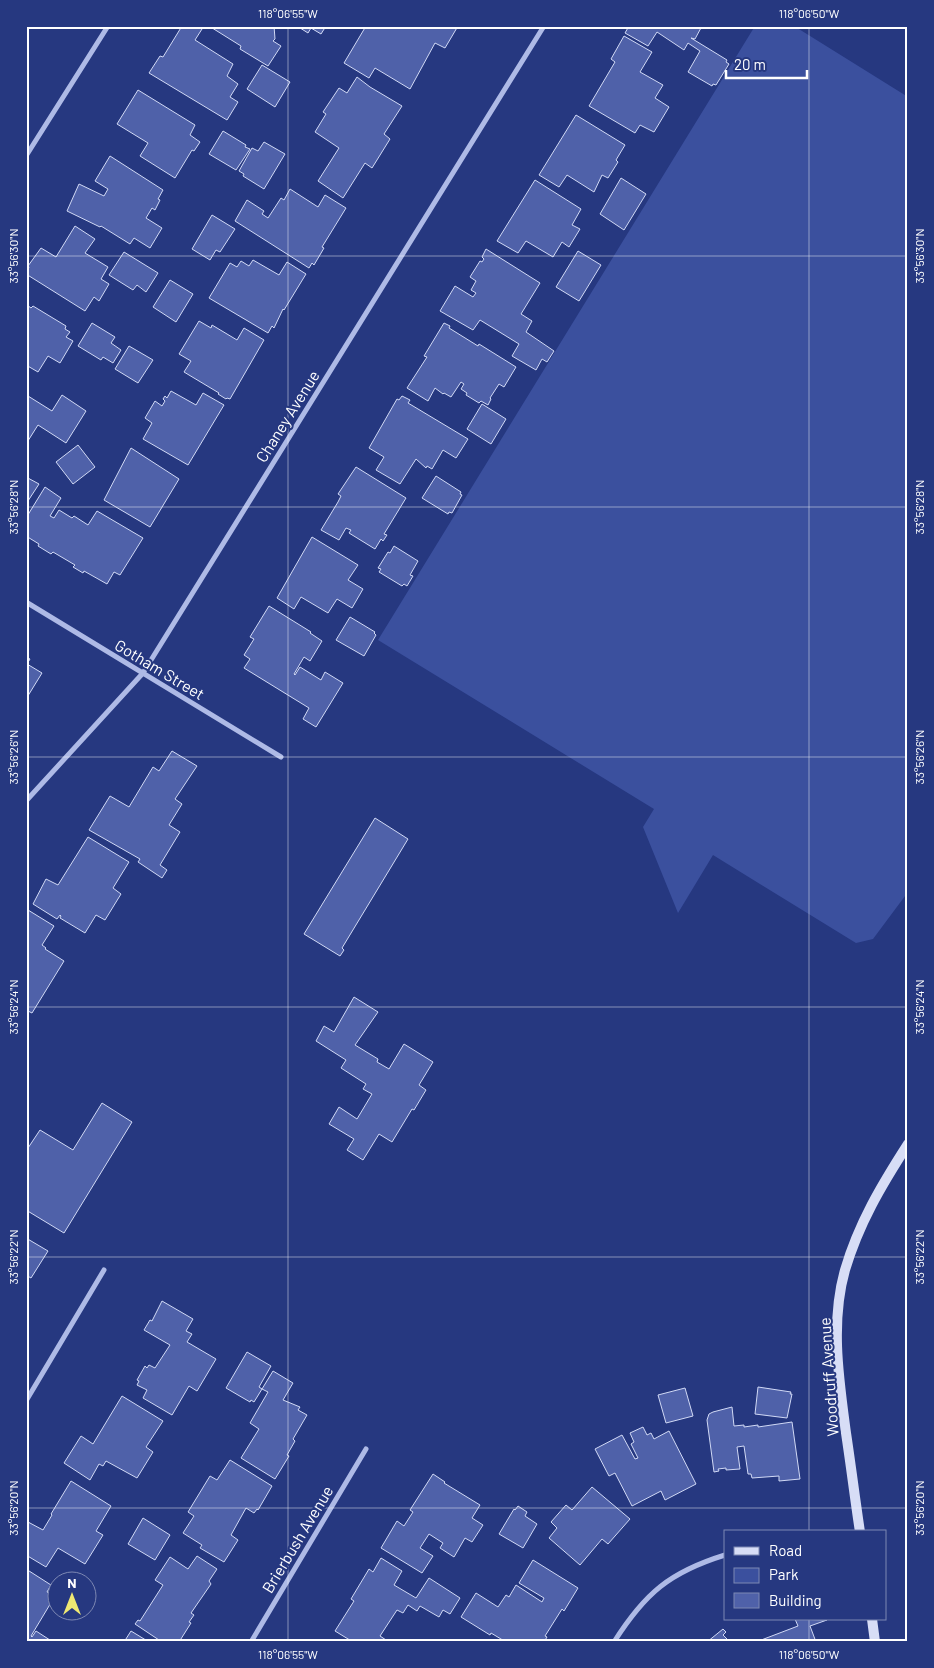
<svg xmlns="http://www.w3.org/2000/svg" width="934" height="1668" viewBox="0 0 934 1668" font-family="Barlow,sans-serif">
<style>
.green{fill:#3b509e}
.building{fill:#4f61a9;stroke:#d1d9f5}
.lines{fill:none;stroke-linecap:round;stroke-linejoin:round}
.street{stroke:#aebae6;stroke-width:5}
.secondary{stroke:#d7ddf6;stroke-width:10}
.ticks{fill:none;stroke:#fff;stroke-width:1;stroke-opacity:0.45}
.labels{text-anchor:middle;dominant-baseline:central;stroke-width:4;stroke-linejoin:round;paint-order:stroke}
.street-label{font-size:16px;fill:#fff;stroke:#263880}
.neatline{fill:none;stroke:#fff;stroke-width:2}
.ticks-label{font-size:12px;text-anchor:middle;fill:#fff}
</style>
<rect width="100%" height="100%" fill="#263880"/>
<polygon class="green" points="755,26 794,26 908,97 908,892 873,939 856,943 713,855 678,913 643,827 654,809 378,640"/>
<g class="building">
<polygon points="182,26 197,26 202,29 195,40 233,64 227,76 238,84 230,97 238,102 227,120 149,73 160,56 163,57"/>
<polygon points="209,26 274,26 275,39 273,41 281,46 268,66 240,49 241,46"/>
<polygon points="297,26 326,26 321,34 311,28 308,33"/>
<polygon points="366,26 458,26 445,48 435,43 410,89 375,68 369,78 344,63"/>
<polygon points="629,26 702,26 695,39 691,38 727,60 726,62 729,64 716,85 713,84 712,86 688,72 700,51 688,43 684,50 657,32 648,46 625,33"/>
<polygon points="624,36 652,52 640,72 663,85 655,98 669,107 654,132 640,125 635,133 589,106 615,62 611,59"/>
<polygon points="262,65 290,82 275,107 247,89"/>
<polygon points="357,77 370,87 402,106 384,134 390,139 372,168 365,163 343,198 318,181 339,148 315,132 326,114 323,112 339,88 347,93"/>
<polygon points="138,90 195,125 190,135 200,142 194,151 192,150 175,178 140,156 148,143 117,124"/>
<polygon points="576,115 625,145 616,160 618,162 608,178 602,175 594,192 567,175 559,187 539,175"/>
<polygon points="223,131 246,145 245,147 250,149 236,170 209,154"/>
<polygon points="264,142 285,154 264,189 243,176 244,174 239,171 252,148 258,151"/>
<polygon points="110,156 163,190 158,199 160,200 155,210 152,208 146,218 162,228 150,248 134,238 130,244 101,226 100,227 67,211 79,184 104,196 108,189 95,181"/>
<polygon points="621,178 646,194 624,230 600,214"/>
<polygon points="535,180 581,209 572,225 580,229 569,247 562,242 553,257 526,241 518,253 497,241"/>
<polygon points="290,189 318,207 325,195 346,208 322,247 324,248 314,265 312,263 309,268 235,221 247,200 264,211 262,214 268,218 281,198 284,200"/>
<polygon points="212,215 235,229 220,252 216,250 210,260 192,249"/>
<polygon points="75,226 95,239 85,253 108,267 101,279 109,284 99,301 94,297 85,311 26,274 29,267 28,266 41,248 56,257"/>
<polygon points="486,249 540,283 521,314 532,321 526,332 554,351 547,362 542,359 536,370 512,356 519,344 480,320 473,330 440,311 455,286 473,297 476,293 471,290 476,281 470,277 480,261 482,262 484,259 482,257"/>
<polygon points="578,251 601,265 579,301 556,287"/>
<polygon points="124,252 158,273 146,292 137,285 133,290 109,275"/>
<polygon points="253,260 279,275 287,262 306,274 284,310 283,309 274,328 272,326 268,333 209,298 230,263 237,267 241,261 249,266"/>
<polygon points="170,280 193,294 176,322 153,307"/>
<polygon points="27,305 31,308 33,306 66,326 65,329 70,332 66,337 73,341 60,363 48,356 38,372 26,365"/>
<polygon points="199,321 211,328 212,325 237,340 244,328 264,340 230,399 227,398 226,399 218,394 219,393 184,372 191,361 179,354"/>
<polygon points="92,323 115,337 111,343 121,350 113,363 103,357 101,360 78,346"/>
<polygon points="444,323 450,326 449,328 478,346 479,344 516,367 504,387 499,384 490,398 491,399 488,405 481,401 479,403 466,395 467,393 461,389 464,384 461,382 451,397 444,393 443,394 435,388 428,401 407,388 427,357 424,356"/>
<polygon points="129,346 153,360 138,383 115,369"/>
<polygon points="171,391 196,405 203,393 224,405 188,465 143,439 152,423 145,418 155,401 162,406 165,401 163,399 165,396 167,398"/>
<polygon points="62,395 86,411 66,443 38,425 26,444 26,400 28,396 52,411"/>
<polygon points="402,396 410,400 408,403 468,439 456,458 443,450 432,469 427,466 426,468 416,459 400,484 376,470 384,457 369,448 397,399 399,400"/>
<polygon points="482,404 506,419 491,444 467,429"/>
<polygon points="78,445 95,467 73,484 56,462"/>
<polygon points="131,448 179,479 150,527 104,500"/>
<polygon points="356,467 406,498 384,534 387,535 383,541 381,539 375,549 349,533 351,530 346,528 339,540 321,530 338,502 341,496 338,494"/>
<polygon points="436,476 461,492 460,494 462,495 452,513 449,512 448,514 422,498"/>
<polygon points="26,477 39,484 26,504"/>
<polygon points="45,487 61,498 50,516 54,518 59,510 72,518 74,516 88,525 97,511 143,538 120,575 114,572 107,584 84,571 83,573 73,567 75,565 53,552 51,554 38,546 39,544 26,536 26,518"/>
<polygon points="312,537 358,565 348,580 363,589 352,608 337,599 328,613 301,597 294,609 277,598"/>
<polygon points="394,546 418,561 410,575 413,576 407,586 404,584 402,586 379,572 381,569 378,568 388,552 390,553"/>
<polygon points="269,606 311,632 310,633 322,641 310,661 304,657 294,674 295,675 300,667 321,680 325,672 343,683 316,727 303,719 309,708 244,668 250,659 244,655 254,639 250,637"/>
<polygon points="350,617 375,632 374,633 376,635 364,656 336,640"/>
<polygon points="26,657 30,659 27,664 42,673 26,699"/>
<polygon points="172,751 197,766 175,799 182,804 169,825 180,832 160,865 167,870 162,878 138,862 140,859 89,830 110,796 129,807 153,767 159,771"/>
<polygon points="375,818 408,839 342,948 344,950 340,956 304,934"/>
<polygon points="88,837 129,862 113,888 121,894 105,920 96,915 85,933 60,918 61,916 60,915 57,919 33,904 46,879 58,885"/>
<polygon points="28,910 54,926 42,945 46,948 45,949 64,961 32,1013 26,1010 26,914"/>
<polygon points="354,997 378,1012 355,1045 378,1059 377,1062 389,1069 404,1044 433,1062 419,1085 426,1090 414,1110 412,1109 392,1142 379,1134 363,1160 347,1150 354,1139 329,1124 339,1107 357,1119 372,1094 363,1089 366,1084 341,1068 346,1060 316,1041 324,1026 334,1032"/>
<polygon points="102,1103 132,1122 64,1233 26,1210 26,1156 28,1153 26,1151 40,1130 73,1150"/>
<polygon points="26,1238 48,1251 31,1278 26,1275"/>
<polygon points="162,1301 193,1319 186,1331 192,1334 187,1342 216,1359 197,1391 189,1386 172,1415 143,1398 147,1390 137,1385 139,1381 137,1380 145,1366 147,1368 149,1365 155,1368 170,1345 144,1330 150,1320 152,1321"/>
<polygon points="247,1352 271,1366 259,1387 262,1389 254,1402 251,1400 250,1402 226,1388"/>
<polygon points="273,1371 293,1383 283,1400 300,1407 298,1410 307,1415 293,1439 295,1441 287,1455 289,1456 275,1479 241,1458 259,1429 250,1423 268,1392 262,1389"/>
<polygon points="758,1387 791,1392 790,1394 792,1394 787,1418 755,1414"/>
<polygon points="685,1388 693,1416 666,1423 658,1395"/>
<polygon points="122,1396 163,1421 146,1447 153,1452 137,1478 106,1461 103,1466 99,1464 90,1480 64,1463 81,1436 93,1444"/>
<polygon points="732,1407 734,1426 744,1425 744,1427 758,1425 758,1427 792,1422 800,1479 779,1481 779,1476 752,1478 751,1474 748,1474 744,1446 737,1447 740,1469 726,1470 726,1468 718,1469 719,1471 714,1472 707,1420 709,1414 713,1412"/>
<polygon points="643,1427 647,1435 651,1433 654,1439 669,1431 696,1484 665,1500 661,1491 632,1506 615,1473 609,1476 595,1449 622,1435 635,1459 638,1458 631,1444 634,1442 630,1433"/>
<polygon points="230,1460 272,1486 258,1510 257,1509 254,1513 246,1508 231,1535 238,1540 224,1562 200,1548 202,1545 183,1533 194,1516 188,1512 210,1476 217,1480"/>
<polygon points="433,1474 445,1482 444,1483 480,1505 472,1518 483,1525 472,1542 465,1538 454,1557 440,1548 443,1543 429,1534 420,1548 433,1556 422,1573 381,1548 397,1521 404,1526 413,1512 410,1510"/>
<polygon points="71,1481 111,1506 96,1531 103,1535 85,1564 58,1548 46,1567 26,1555 26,1525 28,1522 43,1530 52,1515 51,1514"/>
<polygon points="592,1487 630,1519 608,1544 602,1539 580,1565 549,1538 557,1528 551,1522 566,1505 572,1510"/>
<polygon points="518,1506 527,1512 525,1516 537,1524 523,1548 499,1534 514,1509 515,1510"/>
<polygon points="143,1518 170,1535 155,1560 128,1544"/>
<polygon points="197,1556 217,1569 209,1581 211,1584 191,1613 194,1615 189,1622 191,1623 179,1642 162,1642 135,1624 138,1620 140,1621 163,1585 155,1580 170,1557 188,1569"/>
<polygon points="381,1558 402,1571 394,1585 416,1598 429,1578 460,1598 450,1614 443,1610 439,1617 420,1606 417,1611 408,1605 403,1613 397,1610 380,1636 389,1642 353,1642 335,1631 354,1601 351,1599 369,1569 373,1572"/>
<polygon points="533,1560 578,1588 564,1611 562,1609 545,1636 547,1637 544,1642 506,1642 491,1633 490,1635 461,1617 476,1593 498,1607 506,1595 509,1597 516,1585 542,1602 544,1598 519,1583"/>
<polygon points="26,1569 51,1585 47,1592 55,1596 31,1636 32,1637 36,1631 53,1642 26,1642"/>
<polygon points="795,1619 827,1620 810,1626 816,1642 756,1642 798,1626"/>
<polygon points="723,1629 726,1632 723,1635 730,1642 707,1642"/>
<polygon points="131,1631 149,1642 124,1642"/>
</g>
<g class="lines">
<g class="street">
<polyline points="26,156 108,26"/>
<polyline points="26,602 281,757"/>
<polyline points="26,801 143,673 544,26"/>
<polyline points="26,1401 104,1270"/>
<polyline points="251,1642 366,1449"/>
<path d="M 614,1642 C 645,1593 670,1572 725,1555"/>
</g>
<g class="secondary">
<path d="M 860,1532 C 855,1499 851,1466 846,1433 C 839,1380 830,1323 845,1270 C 859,1223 881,1186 908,1144"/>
<polyline points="872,1619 875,1642"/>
</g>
</g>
<path class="ticks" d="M 288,26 L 288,1642M 809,26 L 809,1532M 26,256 L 908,256M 26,507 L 908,507M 26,757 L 908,757M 26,1007 L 908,1007M 26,1257 L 908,1257M 26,1508 L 908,1508M 809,1619 L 809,1642"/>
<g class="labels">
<g class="street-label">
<text transform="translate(287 416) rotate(-58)">Chaney Avenue</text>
<text transform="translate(160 669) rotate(31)">Gotham Street</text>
<text transform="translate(828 1377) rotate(-94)">Woodruff Avenue</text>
<text transform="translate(297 1539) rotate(-59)">Brierbush Avenue</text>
</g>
</g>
<rect width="934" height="1668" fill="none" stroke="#263880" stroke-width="55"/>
<rect x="724" y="1530" width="162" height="90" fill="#263880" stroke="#7d88b3"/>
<rect x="734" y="1547" width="25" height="8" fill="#d7ddf6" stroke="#7d88b3"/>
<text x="769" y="1556" font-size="15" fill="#ffffff">Road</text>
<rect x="734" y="1568" width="25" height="15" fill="#3b509e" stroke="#7d88b3"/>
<text x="769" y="1580" font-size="15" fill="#ffffff">Park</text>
<rect x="734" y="1593" width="25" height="15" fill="#4f61a9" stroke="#7d88b3"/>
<text x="769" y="1606" font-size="15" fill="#ffffff">Building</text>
<g transform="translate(72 1596)"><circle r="24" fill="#263880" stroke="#7d88b3"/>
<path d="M0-4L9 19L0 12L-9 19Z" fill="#efe873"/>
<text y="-8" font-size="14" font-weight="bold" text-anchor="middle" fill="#ffffff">N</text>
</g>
<path d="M726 70v8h81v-8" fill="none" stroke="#ffffff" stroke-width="2.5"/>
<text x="734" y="70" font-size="15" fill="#ffffff" stroke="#263880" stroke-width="4" paint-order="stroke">20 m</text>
<rect x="28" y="28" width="878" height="1612" class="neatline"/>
<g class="ticks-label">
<text x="288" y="18">118°06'55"W</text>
<text x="809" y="18">118°06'50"W</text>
<text transform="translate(14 256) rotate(-90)" y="4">33°56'30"N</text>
<text transform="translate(920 256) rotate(-90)" y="4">33°56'30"N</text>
<text transform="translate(14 507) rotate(-90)" y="4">33°56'28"N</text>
<text transform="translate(920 507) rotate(-90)" y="4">33°56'28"N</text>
<text transform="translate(14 757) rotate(-90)" y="4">33°56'26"N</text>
<text transform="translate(920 757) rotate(-90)" y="4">33°56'26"N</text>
<text transform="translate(14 1007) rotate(-90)" y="4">33°56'24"N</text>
<text transform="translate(920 1007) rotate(-90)" y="4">33°56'24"N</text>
<text transform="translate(14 1257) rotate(-90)" y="4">33°56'22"N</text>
<text transform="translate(920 1257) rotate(-90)" y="4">33°56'22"N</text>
<text transform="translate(14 1508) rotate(-90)" y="4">33°56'20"N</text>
<text transform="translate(920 1508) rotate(-90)" y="4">33°56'20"N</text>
<text x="288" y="1659">118°06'55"W</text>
<text x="809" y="1659">118°06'50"W</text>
</g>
</svg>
